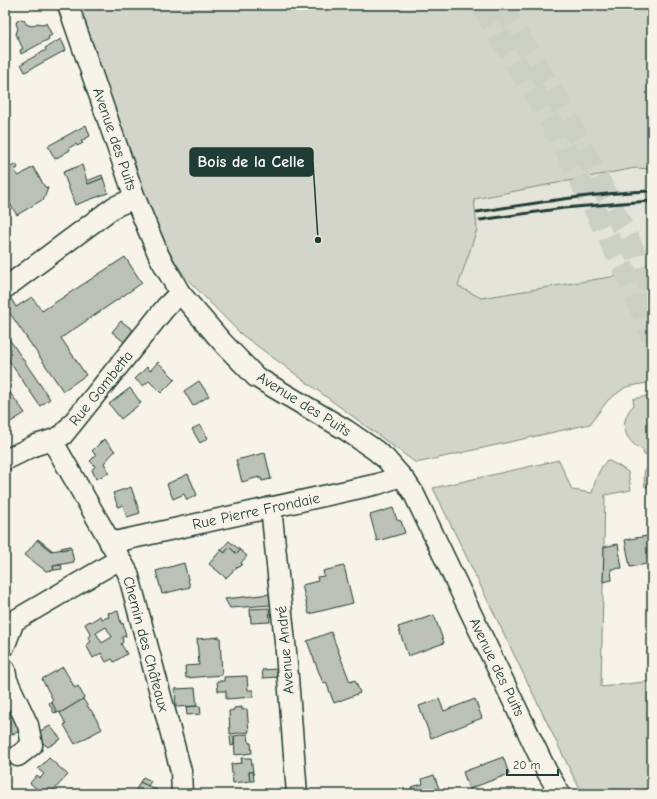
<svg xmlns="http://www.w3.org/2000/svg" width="657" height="799" viewBox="0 0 657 799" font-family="'Comic Neue',sans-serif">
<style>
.built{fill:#e5e4d9}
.green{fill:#d3d5ca;stroke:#79897f}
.building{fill:#bbc1b6;stroke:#1f3d34;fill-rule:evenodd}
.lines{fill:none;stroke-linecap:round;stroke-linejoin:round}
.highway-tunnel{stroke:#cccfc4;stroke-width:22;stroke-dasharray:22 11;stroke-linecap:butt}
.minor-casing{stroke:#1f3d34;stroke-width:23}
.minor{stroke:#f7f3e8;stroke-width:20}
.rail{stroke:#1f3d34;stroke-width:3}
.labels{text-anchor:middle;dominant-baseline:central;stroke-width:3.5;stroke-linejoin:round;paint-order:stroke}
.street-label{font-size:15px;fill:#1f3d34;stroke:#f7f3e8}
.leader{fill:none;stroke:#1f3d34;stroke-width:1.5}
.callout-dot{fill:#1f3d34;stroke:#f7f3e8;stroke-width:1.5}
.callout{fill:#1f3d34;stroke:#1f3d34;stroke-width:1.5}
.callout-label{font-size:16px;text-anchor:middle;font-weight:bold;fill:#fff}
</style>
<rect width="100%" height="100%" fill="#f7f3e8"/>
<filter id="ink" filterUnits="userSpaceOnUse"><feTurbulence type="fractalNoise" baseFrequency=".025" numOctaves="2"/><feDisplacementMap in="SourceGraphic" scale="8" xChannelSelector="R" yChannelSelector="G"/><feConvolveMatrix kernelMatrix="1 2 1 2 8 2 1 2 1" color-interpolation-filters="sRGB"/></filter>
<g filter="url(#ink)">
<polygon class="built" points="635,168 652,169 652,280 617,276 481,298 458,286 477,229 474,199"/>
<g class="green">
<polygon points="79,5 652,5 652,169 635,168 474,199 477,229 458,286 481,298 617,276 652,280 652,382 626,387 608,400 590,424 416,463 241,334 186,278 168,251 136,178"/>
<path d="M 652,395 L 652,453 L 644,455 L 643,450 C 623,441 618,421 634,405 L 633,399 Z"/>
<path d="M 559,460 L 572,490 L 592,493 C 596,479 597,472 607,460 L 619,466 L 628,472 L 631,490 L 605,495 L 601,687 L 652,681 L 652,794 L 584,794 L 575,780 L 433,488 Z"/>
<polygon points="652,468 652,485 645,487 644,477 645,469"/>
</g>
<g class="building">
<polygon points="21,19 24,20 26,24 31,26 38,23 44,25 46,23 52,35 48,37 49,39 21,54 20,50 23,49 16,34 18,28 16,24 17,21"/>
<polygon points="61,39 66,50 25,72 21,64 46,50 45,48"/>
<polygon points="86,125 90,136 81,141 83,143 77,146 76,144 69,148 70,150 55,159 48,146"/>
<polygon points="16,164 18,168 14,170 19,176 33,167 45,187 48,188 43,201 42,200 17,215 5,196 5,170"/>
<polygon points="82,165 88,184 103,178 108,193 75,205 63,172"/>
<polygon points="102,175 103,178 88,184 87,181"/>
<polygon points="125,257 142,283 61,338 86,375 63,391 9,312 5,315 5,300 10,297 16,307 32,297 42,311"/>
<polygon points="121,321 133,330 124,342 112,332"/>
<polygon points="5,333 50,399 40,406 5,355"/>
<polygon points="158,362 175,379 161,393 149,381 143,386 135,379 147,367 150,371"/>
<polygon points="199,381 209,396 193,406 184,391"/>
<polygon points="5,387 6,387 25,413 9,423 5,418"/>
<polygon points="130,388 141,403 121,419 109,404"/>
<polygon points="200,425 208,438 200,443 192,429"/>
<polygon points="104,439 115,451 104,463 109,473 96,479 92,470 95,466 90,461 96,455 92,451"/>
<polygon points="265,453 271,479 262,481 261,478 259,479 259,477 242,482 236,460"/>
<polygon points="188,474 197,495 187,500 184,494 173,499 167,484"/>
<polygon points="131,487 140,513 127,517 123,505 118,507 113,493"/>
<polygon points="393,508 397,520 401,521 405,533 377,541 370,515"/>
<polygon points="652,535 652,563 630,567 625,540"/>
<polygon points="38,539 52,550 51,551 37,540"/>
<polygon points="37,540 51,551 71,548 74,562 53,566 54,570 46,571 25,555"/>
<polygon points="229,541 240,550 237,554 229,547 225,553 221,550"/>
<polygon points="618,544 622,568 611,569 612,580 603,582 604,547"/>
<polygon points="70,546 71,548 61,550 61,548"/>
<polygon points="229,547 237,554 240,550 247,556 241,563 242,564 238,568 237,567 226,578 209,564 221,550 225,553"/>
<polygon points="184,563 190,587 162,594 156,571"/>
<polygon points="61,565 62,569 54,570 53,566"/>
<polygon points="344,566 353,603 309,614 302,585 318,581 317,577 324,576 323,571"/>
<polygon points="270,594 271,605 230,608 225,599"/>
<polygon points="269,608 270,622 251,623 250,609"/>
<path d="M 118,611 L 121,624 L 123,623 L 126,636 L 122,637 L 123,642 L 121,644 L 127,654 L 114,662 L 112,659 L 106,662 L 101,653 L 93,658 L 86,645 L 91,642 L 88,637 L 91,635 L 85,624 L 90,621 L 91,622 L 100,616 L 102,619 L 109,617 L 108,613 ZM 106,627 L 112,637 L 102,643 L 96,633 Z"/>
<polygon points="434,615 444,643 408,656 398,627"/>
<polygon points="331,632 350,682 355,680 360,693 334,703 326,682 323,683 307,641"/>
<polygon points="220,637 222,675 186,678 185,666 199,665 197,639"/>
<polygon points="63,667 75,688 78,686 84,697 83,698 83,699 60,713 59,712 57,713 51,701 53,700 42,679"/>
<polygon points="277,669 278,677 263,678 262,670"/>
<polygon points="247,676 248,690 253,690 253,697 226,699 226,691 218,691 217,681 224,681 224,677"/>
<polygon points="195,688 197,706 176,707 175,689"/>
<polygon points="83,699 90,710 91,710 102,729 75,744 64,725 66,724 60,713"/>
<polygon points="439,699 444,711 475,699 482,718 431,738 419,706"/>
<polygon points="51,701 57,712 54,713 49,703"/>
<polygon points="200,706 201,714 187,715 186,707"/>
<polygon points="242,707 242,710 247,709 249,732 230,734 229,711 234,710 234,708"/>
<polygon points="9,709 12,718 15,717 20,731 5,737 5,711"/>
<polygon points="50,726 61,739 48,747 43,743 38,732"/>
<polygon points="248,734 249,743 251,743 252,753 235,755 234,736"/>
<polygon points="230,736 234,736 234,745 231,746"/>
<polygon points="503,757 509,774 469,789 463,772"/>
<polygon points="49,758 68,775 50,794 42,794 30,783 37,775 40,778 44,774 38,769"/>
<polygon points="241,758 251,758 253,772 249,772 250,781 233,783 231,764 242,763"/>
<polygon points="249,772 253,772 254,781 250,781"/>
<polygon points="434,775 441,794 401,794 412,790 411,787 423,784 422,779"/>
<polygon points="143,777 151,781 148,786 140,782"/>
<polygon points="140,782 157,790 155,794 134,794"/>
<polygon points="252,790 253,794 239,794 239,791"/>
</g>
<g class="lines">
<g class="highway-tunnel">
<polyline points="481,5 537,97 562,143 629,279 652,337"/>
<polyline points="501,5 550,88 575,132 646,275 652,292"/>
</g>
<g class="minor-casing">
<g id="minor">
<polyline points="68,5 135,198 159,256 180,293 223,343 256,377 346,430 375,450 386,459 406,482 414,494 546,770 560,794"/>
<polyline points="5,288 114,207 135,198"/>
<polyline points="52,440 128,573 181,771 182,794"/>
<polyline points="5,460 36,445 52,440 63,435 166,307 180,293"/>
<polyline points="271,507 286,652 297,794"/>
<polyline points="110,543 378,484 401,476"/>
<polyline points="5,645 14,621 120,559"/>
<polyline points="5,670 7,680 28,725 32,745 18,756"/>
</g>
</g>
<use href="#minor" class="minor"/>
<g class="rail">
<path d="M 477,212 C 535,203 593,193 652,191"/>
<polyline points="480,220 564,208 622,203 652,201"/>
</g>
</g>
</g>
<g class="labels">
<g class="street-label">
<text transform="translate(115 139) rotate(71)">Avenue des Puits</text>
<text transform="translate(101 388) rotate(-51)">Rue Gambetta</text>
<text transform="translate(304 404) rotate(32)">Avenue des Puits</text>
<text transform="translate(256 511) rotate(-12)">Rue Pierre Frondaie</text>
<text transform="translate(146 644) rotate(75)">Chemin des Châteaux</text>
<text transform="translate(285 650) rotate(-95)">Avenue André</text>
<text transform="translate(497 667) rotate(64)">Avenue des Puits</text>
</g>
</g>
<path class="leader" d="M318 240L313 162"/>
<circle class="callout-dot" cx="318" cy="240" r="4"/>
<rect class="callout" x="190" y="148" width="123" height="28" rx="4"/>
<g class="callout-label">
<text x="251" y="167">Bois de la Celle</text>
</g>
<rect width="657" height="799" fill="none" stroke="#f7f3e8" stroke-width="20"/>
<rect x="10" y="10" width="637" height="779" fill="none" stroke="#1f3d34" stroke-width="1.5" filter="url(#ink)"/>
<path d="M507 769v6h51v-6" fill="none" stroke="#1f3d34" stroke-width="2"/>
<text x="513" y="769" font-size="12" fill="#1f3d34" stroke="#f7f3e8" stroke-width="3" paint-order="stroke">20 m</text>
</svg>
